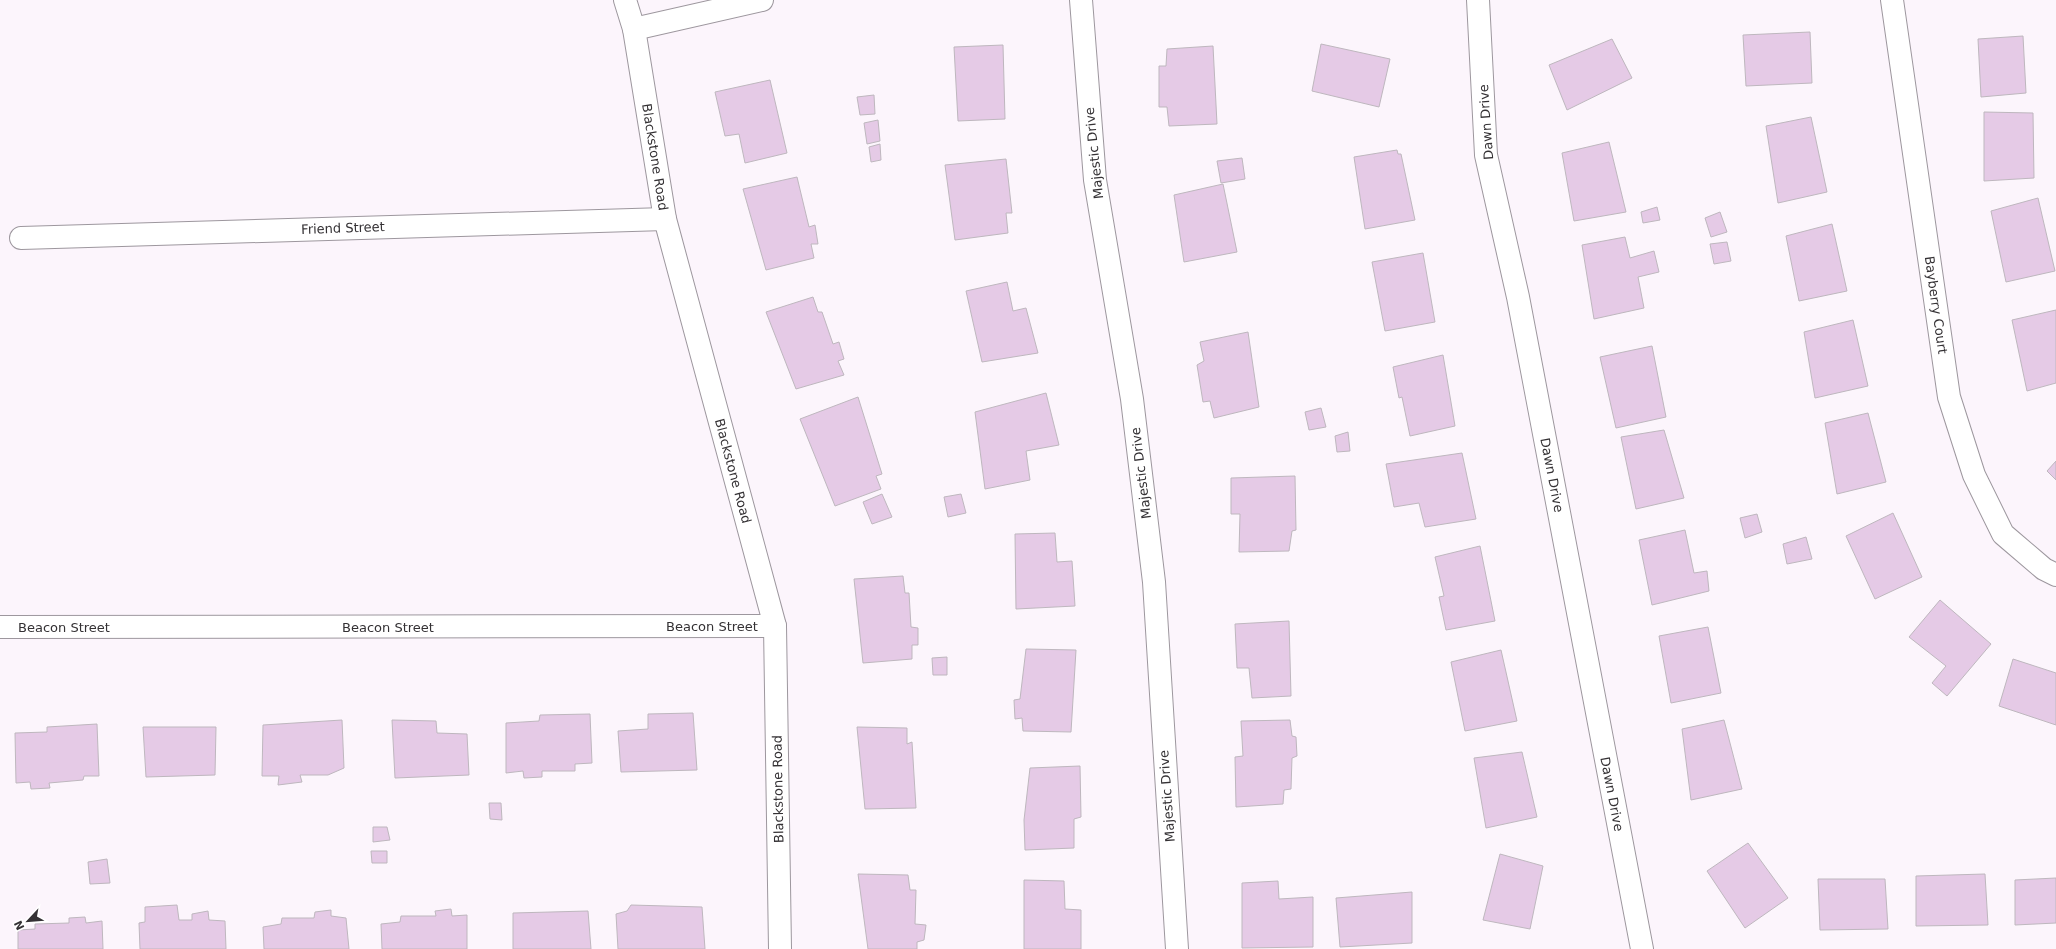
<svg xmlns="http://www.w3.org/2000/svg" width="2056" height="949" viewBox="0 0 2056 949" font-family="'DejaVu Sans',sans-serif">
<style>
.building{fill:#e5cae6;stroke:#beb7be}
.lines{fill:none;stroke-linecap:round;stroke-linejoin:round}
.minor-casing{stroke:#9d979e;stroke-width:24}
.minor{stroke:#fff;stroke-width:22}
.labels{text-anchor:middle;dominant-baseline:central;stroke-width:3.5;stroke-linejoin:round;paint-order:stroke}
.street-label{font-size:13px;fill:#343134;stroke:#fff}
</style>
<rect width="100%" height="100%" fill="#fcf5fc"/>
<g class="building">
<polygon points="1810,32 1812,83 1746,86 1743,35"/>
<polygon points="2023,36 2026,93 1981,97 1978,39"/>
<polygon points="1612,39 1632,78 1567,110 1549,65"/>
<polygon points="1321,44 1390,59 1379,107 1312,91"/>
<polygon points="1003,45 1005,119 958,121 954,47"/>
<polygon points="1213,46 1217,124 1169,126 1167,107 1159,107 1159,66 1166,66 1167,49"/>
<polygon points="770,80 787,153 745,163 739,134 725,136 715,92"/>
<polygon points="874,95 875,114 860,115 857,97"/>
<polygon points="1984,112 2033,113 2034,178 1984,181"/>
<polygon points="1811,117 1827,192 1778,203 1766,126"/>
<polygon points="878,120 880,141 867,144 864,123"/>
<polygon points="1609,142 1626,212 1574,221 1562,153"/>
<polygon points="880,144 881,160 871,162 869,147"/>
<polygon points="1397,150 1398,154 1401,154 1415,220 1365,229 1354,157"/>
<polygon points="1242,158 1245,179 1221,183 1217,161"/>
<polygon points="1006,159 1012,213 1006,213 1008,233 955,240 945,165"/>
<polygon points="797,177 809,227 815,225 818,244 811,244 814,258 766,270 743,189"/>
<polygon points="1223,184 1237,252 1184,262 1174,195"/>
<polygon points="2038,198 2055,271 2006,282 1991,211"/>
<polygon points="1657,207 1660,220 1643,223 1641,212"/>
<polygon points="1720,212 1727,232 1711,237 1705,218"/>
<polygon points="1832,224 1847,291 1799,301 1786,236"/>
<polygon points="1625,237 1630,258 1654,251 1659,272 1638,277 1644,308 1594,319 1582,245"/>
<polygon points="1727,242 1731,261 1714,264 1710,244"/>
<polygon points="1423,253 1435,322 1385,331 1372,262"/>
<polygon points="1007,282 1013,311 1026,308 1038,353 982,362 966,291"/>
<polygon points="813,297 818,312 822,312 833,344 839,342 844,359 838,361 844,375 796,389 766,312"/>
<polygon points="2056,310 2056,383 2027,391 2012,320"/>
<polygon points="1853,320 1868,386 1815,398 1804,332"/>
<polygon points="1248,332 1259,407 1214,418 1210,401 1203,402 1197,365 1204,361 1200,342"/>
<polygon points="1652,346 1666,417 1616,428 1600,357"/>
<polygon points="1443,355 1455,426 1410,436 1402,397 1399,398 1393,367"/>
<polygon points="1046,393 1059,445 1026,451 1030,480 985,489 975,412"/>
<polygon points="858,397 882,474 876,476 881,489 835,506 800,419"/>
<polygon points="1321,408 1326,427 1309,430 1305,412"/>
<polygon points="1868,413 1886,482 1837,494 1825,423"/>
<polygon points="1664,430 1684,498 1636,509 1621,437"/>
<polygon points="1348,432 1350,451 1337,452 1335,436"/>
<polygon points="1462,453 1476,519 1425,527 1419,503 1394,507 1386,464"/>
<polygon points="2056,461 2056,480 2047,471"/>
<polygon points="1295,476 1296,530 1292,531 1289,551 1239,552 1240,514 1231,514 1231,478"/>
<polygon points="882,494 892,517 872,524 863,502"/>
<polygon points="961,494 966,513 948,517 944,497"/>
<polygon points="1893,513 1922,577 1875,599 1846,536"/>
<polygon points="1757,514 1762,532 1745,538 1740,518"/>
<polygon points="1685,530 1694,573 1707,571 1709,591 1652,605 1639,540"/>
<polygon points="1055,533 1057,562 1072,561 1075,606 1016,609 1015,534"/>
<polygon points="1806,537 1812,559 1787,564 1783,544"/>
<polygon points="1480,546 1495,621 1446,630 1439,597 1444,596 1435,557"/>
<polygon points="903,576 905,593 909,593 911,627 918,628 918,645 912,645 912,659 863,663 854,579"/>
<polygon points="1940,600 1991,644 1947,696 1932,683 1946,666 1909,637"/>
<polygon points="1289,621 1291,696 1252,698 1249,668 1237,668 1235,624"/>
<polygon points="1708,627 1721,693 1671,703 1659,636"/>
<polygon points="1026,649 1076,650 1071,732 1023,731 1022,718 1015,719 1014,700 1020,699"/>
<polygon points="1501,650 1517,721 1465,731 1451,662"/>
<polygon points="947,657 947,675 933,675 932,658"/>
<polygon points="2013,659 2056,673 2056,725 1999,706"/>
<polygon points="693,713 697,770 621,772 618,731 648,729 648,714"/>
<polygon points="590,714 592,763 575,764 575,771 542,771 542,777 524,778 523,771 506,773 506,723 539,721 540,715"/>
<polygon points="342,720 344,768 328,775 300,775 302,782 278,785 279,776 262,776 263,725"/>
<polygon points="392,720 436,721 437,733 467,734 469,775 395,778"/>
<polygon points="1290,720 1292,736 1296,737 1297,756 1292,758 1291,789 1284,790 1283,804 1236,807 1235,757 1243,756 1241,721"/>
<polygon points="1724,720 1742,789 1691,800 1682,729"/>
<polygon points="97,724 99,776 84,776 83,780 49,783 50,788 31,789 30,782 16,783 15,733 47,732 47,727"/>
<polygon points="143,727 216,727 215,775 146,777"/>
<polygon points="857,727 907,728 907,744 912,742 916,808 865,809"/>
<polygon points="1522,752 1537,817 1486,828 1474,758"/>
<polygon points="1080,766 1081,817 1074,819 1074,848 1025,850 1024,820 1030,768"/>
<polygon points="489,803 501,803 502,820 490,819"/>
<polygon points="373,827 387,827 390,840 373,842"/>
<polygon points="1748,843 1788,898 1745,928 1707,871"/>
<polygon points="371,851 387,851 387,863 372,863"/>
<polygon points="1500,854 1543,866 1530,929 1483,920"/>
<polygon points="107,859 110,883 90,884 88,862"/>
<polygon points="858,874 908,875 910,890 916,890 915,924 926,925 924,940 917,942 917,949 868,949"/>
<polygon points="1985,874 1988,925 1916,926 1916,876"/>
<polygon points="2056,878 2056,923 2015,925 2015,880"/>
<polygon points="1818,879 1885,879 1888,929 1820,930"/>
<polygon points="1024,880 1064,881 1065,909 1081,910 1081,949 1024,949"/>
<polygon points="1278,881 1279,899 1313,897 1313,947 1242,948 1242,883"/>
<polygon points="1412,892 1412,943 1340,947 1336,898"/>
<polygon points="177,905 179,920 192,920 192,914 208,911 209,920 225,921 226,949 140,949 139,923 145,922 145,907"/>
<polygon points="631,905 702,907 705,949 618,949 616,914 627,911"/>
<polygon points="451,909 452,916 467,915 467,949 382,949 381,924 400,922 401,916 436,916 435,911"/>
<polygon points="331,910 331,916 346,918 349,949 264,949 263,927 281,924 282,918 314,918 315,912"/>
<polygon points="588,911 591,949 513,949 513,913"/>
<polygon points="85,917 86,923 102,921 103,949 18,949 18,930 35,929 35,924 69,923 69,918"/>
</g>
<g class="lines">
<g class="minor-casing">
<g id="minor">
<polyline points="625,0 634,29 665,219 775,626 780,949"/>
<polyline points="1081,0 1095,180 1132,399 1154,582 1177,949"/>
<polyline points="1478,0 1486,155 1518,297 1642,949"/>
<polyline points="1892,0 1949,397 1974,475 2003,534 2044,569 2056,575"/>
<polyline points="634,29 762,0"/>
<polyline points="21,238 665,219"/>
<polyline points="0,627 775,626"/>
</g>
</g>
<use href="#minor" class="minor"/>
</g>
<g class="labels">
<g class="street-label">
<text transform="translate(1486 122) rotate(-94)">Dawn Drive</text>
<text transform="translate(1094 153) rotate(-96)">Majestic Drive</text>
<text transform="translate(655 157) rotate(81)">Blackstone Road</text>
<text transform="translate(343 228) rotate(-2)">Friend Street</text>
<text transform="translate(1936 305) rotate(82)">Bayberry Court</text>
<text transform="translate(733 471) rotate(75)">Blackstone Road</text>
<text transform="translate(1141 473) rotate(-97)">Majestic Drive</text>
<text transform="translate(1552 475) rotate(79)">Dawn Drive</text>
<text x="712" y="626">Beacon Street</text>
<text x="64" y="627">Beacon Street</text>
<text x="388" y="627">Beacon Street</text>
<text transform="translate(778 789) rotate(-91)">Blackstone Road</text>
<text transform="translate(1612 794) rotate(79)">Dawn Drive</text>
<text transform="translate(1167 796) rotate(-94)">Majestic Drive</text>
</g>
</g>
<g transform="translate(28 921) rotate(244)" stroke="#ffffff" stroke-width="3" paint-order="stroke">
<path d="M0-3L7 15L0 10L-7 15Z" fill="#343134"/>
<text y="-6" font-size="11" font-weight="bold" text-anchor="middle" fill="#343134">N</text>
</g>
</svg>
